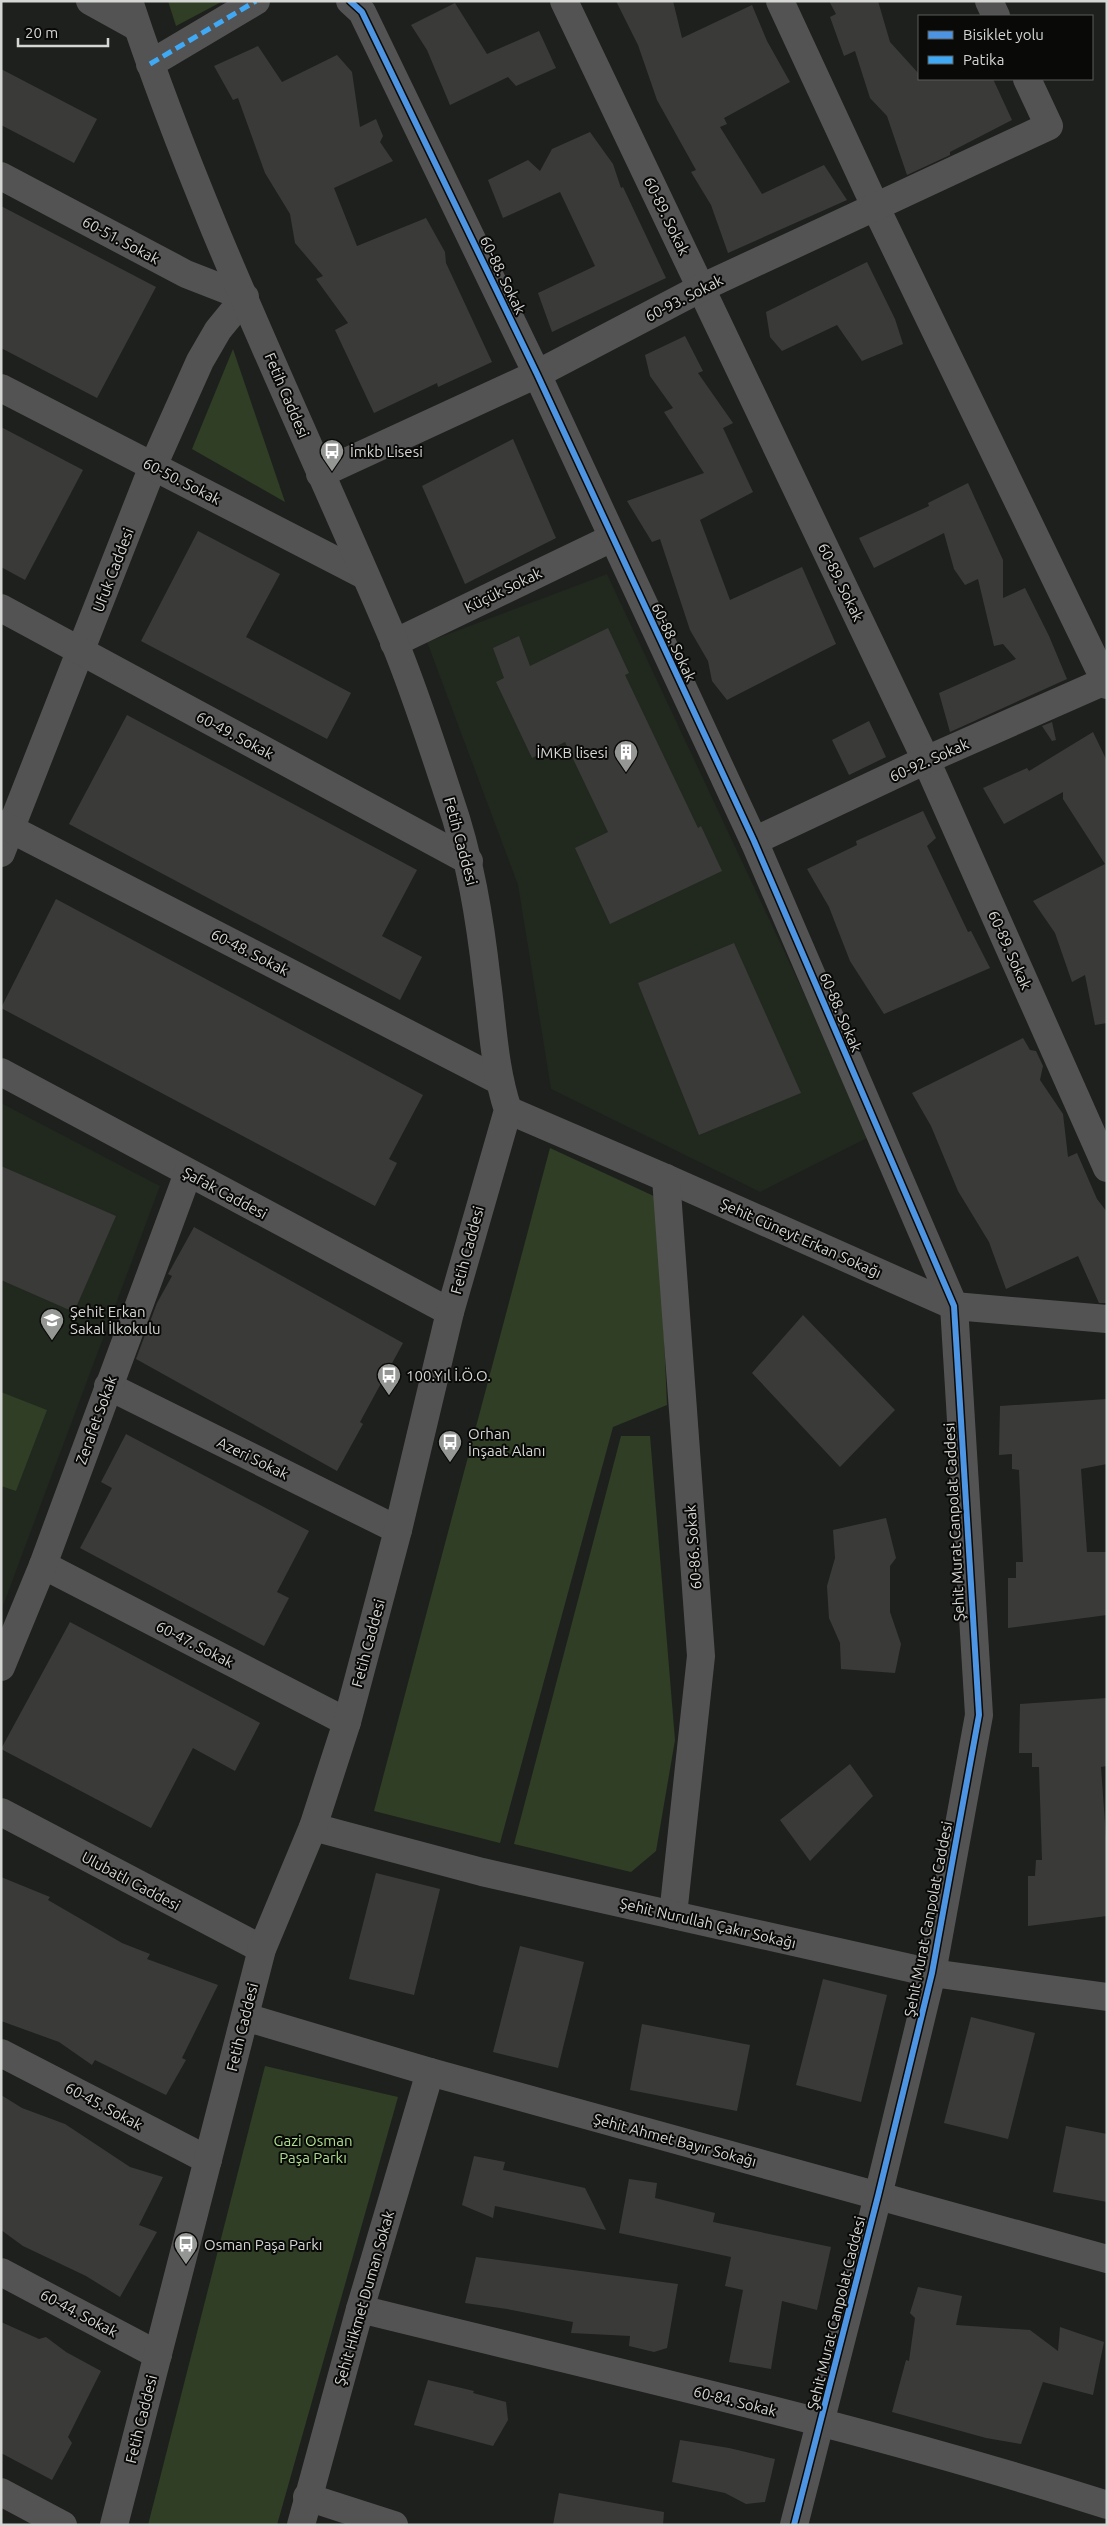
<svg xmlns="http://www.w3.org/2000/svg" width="1108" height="2526" viewBox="0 0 1108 2526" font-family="Ubuntu,sans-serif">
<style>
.built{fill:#21281e}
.green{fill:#2f3e25}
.building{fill:#3a3b39}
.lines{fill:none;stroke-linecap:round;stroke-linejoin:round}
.minor{stroke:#535353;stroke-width:28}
.quiet{stroke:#3fa9f5;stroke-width:5;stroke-dasharray:10 5;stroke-linecap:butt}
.cycleway-casing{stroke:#090a08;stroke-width:9}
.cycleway{stroke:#4d94e3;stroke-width:6}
.labels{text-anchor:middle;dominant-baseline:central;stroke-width:4;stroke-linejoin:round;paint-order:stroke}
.street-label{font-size:15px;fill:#d5d7d4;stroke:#090a08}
.poi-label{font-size:15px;fill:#d5d7d4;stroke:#090a08;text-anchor:start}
.park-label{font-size:15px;fill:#aede8e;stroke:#090a08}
</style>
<rect width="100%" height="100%" fill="#1e201d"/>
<g class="built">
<polygon points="607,574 871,1136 760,1192 551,1089 518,885 427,642"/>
<polygon points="1,1103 160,1186 1,1611"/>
</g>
<g class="green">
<polygon points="168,1 223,1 176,26"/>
<polygon points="233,349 285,502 192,449"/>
<polygon points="550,1148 658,1198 667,1405 613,1427 500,1843 374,1811"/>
<polygon points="1,1392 47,1410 16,1491 1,1486"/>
<polygon points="621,1436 650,1436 675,1740 656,1851 631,1872 514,1844"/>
<polygon points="265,2066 398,2097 277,2525 148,2525"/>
</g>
<g class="building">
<polygon points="616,1 673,1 682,38 752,5 767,41 790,82 724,118 727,124 720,127 762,194 824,165 847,200 728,253 711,205 691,172 696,170 657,100 638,45"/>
<polygon points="829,1 878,1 890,42 919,74 919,79 993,79 1012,120 950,152 950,155 907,175 887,116 870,98 855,51 844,56 830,17 836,14"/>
<polygon points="455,3 487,54 539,31 556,68 516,86 508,77 450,105 427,50 411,25"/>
<polygon points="258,46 282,82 337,55 352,72 360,127 376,119 383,136 380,142 393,161 334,188 357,246 426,218 445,252 446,263 492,362 438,387 437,383 374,413 335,330 348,323 316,279 323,276 295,243 290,214 265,173 238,98 233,100 214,66"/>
<polygon points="1,69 97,119 74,163 1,125"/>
<polygon points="590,132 613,164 621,188 623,187 666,278 552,332 538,293 595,266 560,192 503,218 488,180 528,160 540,171 552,149"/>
<polygon points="1,206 156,287 97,398 1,348"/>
<polygon points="867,262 895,319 903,344 862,361 837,325 782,351 770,337 766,312"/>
<polygon points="685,336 703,371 698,373 733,423 723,428 753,492 700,520 730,600 802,567 836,644 727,700 712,681 708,661 690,630 660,539 652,542 627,501 704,473 664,412 673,408 650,376 645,355"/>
<polygon points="1,427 83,470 25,580 1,567"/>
<polygon points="513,439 556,538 465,584 422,486"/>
<polygon points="968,483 1003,560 1003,598 1025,588 1049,636 1067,679 950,732 939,693 1016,659 1003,644 994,646 978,579 965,585 954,569 944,533 874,568 859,538 929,506 928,503"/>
<polygon points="198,531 280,574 246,637 351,693 327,739 141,641"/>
<polygon points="608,628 629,673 625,675 698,828 701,826 722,871 610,924 575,848 608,832 565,742 532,758 496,682 504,678 493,648 519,636 530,666"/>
<polygon points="127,715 417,870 382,936 422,957 400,1000 69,824"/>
<polygon points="869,721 886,757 849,775 832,740"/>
<polygon points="1052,722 1056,740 1052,741 1042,726"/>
<polygon points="1093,732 1107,761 1107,1023 1095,1025 1085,975 1072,982 1055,933 1033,901 1105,864 1063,799 1063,792 1004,824 983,788 1027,768 1029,771"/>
<polygon points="923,811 936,838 927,846 968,932 971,931 990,968 884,1014 850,961 829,907 807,869 857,845 856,841"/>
<polygon points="56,899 423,1095 389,1159 397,1163 375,1206 1,1008"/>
<polygon points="734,943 801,1093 699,1135 638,983"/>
<polygon points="1023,1038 1030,1050 1036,1051 1043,1066 1040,1080 1063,1114 1068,1157 1077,1153 1097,1199 1107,1212 1107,1303 1099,1303 1078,1256 1006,1289 989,1242 958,1191 931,1126 912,1093"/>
<polygon points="1,1166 116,1216 74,1312 1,1280"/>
<polygon points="194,1227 403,1343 360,1422 363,1424 337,1471 136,1359 157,1303 172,1276 168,1274"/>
<polygon points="803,1315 895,1410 840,1467 752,1373"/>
<polygon points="1107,1399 1107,1464 1081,1469 1087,1552 1107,1552 1107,1615 1008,1628 1008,1578 1016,1578 1016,1562 1023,1562 1019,1470 1012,1469 1012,1454 999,1455 1000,1406"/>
<polygon points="126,1434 309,1531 277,1592 289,1598 264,1646 80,1548 112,1488 101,1482"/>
<polygon points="886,1518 896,1558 890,1566 890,1612 901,1644 895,1673 841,1669 840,1643 829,1618 827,1586 835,1558 833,1530"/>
<polygon points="70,1622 260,1723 235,1771 193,1748 151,1828 1,1749"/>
<polygon points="1107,1698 1107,1766 1101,1767 1107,1851 1107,1916 1028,1926 1028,1876 1035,1876 1036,1860 1042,1860 1039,1767 1032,1767 1032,1753 1019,1753 1020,1704"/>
<polygon points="850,1764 873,1796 810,1861 780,1820"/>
<polygon points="376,1873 440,1889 414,1995 349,1979"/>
<polygon points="1,1877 50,1897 48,1900 122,1943 150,1954 147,1959 218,1985 182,2058 186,2060 166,2095 95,2060 92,2065 59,2042 1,2021"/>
<polygon points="520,1946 584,1962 558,2068 493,2052"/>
<polygon points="823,1979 887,1995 861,2102 796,2085"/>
<polygon points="971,2017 1035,2033 1008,2139 944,2123"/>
<polygon points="642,2024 750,2045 737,2111 630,2090"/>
<polygon points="1,2095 22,2108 65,2124 130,2167 163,2177 139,2225 157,2232 120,2297 86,2276 23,2246 1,2230"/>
<polygon points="1066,2126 1107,2134 1107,2202 1053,2192"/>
<polygon points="474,2156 505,2162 503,2170 585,2188 606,2230 495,2206 493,2218 462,2205"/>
<polygon points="629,2179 657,2183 655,2198 715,2213 713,2222 831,2247 817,2310 782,2301 771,2369 729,2362 743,2290 725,2286 731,2257 619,2233"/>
<polygon points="476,2257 678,2284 667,2348 654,2352 629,2346 630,2336 571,2333 573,2322 507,2309 465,2303"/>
<polygon points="918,2287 962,2296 956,2325 1030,2330 1058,2351 1060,2327 1104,2342 1093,2395 1043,2382 1021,2444 986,2438 892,2412 906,2360 909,2361 915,2318 910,2313"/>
<polygon points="1,2322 39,2339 46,2337 66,2352 101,2371 68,2437 72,2443 52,2480 1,2453"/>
<polygon points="428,2380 474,2391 473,2393 506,2402 508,2420 493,2446 414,2425"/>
<polygon points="680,2440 729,2448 775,2459 765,2502 746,2504 725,2493 672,2482"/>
<polygon points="559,2493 664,2512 663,2525 553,2525"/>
</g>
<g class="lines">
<g class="minor">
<polyline points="90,1 137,27"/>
<polyline points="350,1 362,12 537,374 754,841 954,1306 979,1715 932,1973 878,2196 794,2525"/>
<polyline points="564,1 926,760 1107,1168"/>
<polyline points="780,1 876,208 1107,685"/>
<polyline points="989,1 996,16"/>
<polyline points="150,64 256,1"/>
<polyline points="1,176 186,274 245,297 218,330 200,361 153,466 1,853"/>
<polyline points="1,388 364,575"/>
<polyline points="320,474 537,374 701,288 1049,126 1027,79"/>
<polyline points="1,608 469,861"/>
<polyline points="394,643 612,538"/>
<polyline points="1,824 498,1080"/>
<polyline points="754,841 926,760 1105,681"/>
<polyline points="1,1072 450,1312"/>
<polyline points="508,1110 666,1178 954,1306 1107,1319"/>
<polyline points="666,1178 701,1656 673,1915"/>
<polyline points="108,1386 398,1530"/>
<polyline points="43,1565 347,1722"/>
<polyline points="1,1667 43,1565 188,1173"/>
<polyline points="1,1812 262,1949"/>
<polyline points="313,1827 482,1872 932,1973 1107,1997"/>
<polyline points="245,2017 430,2072 1107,2259"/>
<polyline points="1,2053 208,2160"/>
<polyline points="1,2272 158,2355"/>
<path d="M 360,2309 C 610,2371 862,2426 1107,2505"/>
<polyline points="1,2492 63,2525"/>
<polyline points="307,2497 394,2525"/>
<path d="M 114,2525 L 262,1949 L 313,1827 L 347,1722 L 398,1530 L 450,1312 L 508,1110 C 494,1068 493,1026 487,982 C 480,919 470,857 449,797 C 432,745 415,692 394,641 C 304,428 201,220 129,1"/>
<polyline points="301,2525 360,2309 430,2072"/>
</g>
<polyline class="quiet" points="150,64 256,1"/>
<g class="cycleway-casing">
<polyline id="cycleway" points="350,1 362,12 537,374 754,841 954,1306 979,1715 932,1973 878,2196 794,2525"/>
</g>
<use href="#cycleway" class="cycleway"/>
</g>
<defs>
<g id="bus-pin" transform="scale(1.25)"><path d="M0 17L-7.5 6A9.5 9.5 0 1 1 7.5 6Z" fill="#959794" stroke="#090a08"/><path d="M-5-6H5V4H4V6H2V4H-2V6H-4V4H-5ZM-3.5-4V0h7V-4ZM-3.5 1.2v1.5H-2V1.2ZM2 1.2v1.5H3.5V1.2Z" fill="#fff"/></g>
<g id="building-pin" transform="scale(1.25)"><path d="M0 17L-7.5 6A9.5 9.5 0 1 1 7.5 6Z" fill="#959794" stroke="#090a08"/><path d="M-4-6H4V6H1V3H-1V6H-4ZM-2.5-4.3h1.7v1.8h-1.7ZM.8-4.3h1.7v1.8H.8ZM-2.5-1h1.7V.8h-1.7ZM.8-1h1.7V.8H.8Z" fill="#fff"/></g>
<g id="school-pin" transform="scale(1.25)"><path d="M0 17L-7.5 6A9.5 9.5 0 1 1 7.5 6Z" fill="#959794" stroke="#090a08"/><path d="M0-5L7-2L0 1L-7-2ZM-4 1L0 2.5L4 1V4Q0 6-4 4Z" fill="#fff"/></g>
</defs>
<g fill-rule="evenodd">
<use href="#bus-pin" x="332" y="451"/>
<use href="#building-pin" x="626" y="752"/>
<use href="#school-pin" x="52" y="1320"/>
<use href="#bus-pin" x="389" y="1375"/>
<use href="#bus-pin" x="450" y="1442"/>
<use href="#bus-pin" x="186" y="2244"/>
</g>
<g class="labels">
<g class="street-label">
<text transform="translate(667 216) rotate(64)">60-89. Sokak</text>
<text transform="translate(121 240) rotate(28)">60-51. Sokak</text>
<text transform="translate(503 275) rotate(64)">60-88. Sokak</text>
<text transform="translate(684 298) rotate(-27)">60-93. Sokak</text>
<text transform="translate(287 395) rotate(67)">Fetih Caddesi</text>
<text transform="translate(182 481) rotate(27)">60-50. Sokak</text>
<text transform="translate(113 570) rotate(-69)">Ufuk Caddesi</text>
<text transform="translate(841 582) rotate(64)">60-89. Sokak</text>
<text transform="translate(503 590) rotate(-26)">Küçük Sokak</text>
<text transform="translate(674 642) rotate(65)">60-88. Sokak</text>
<text transform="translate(235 735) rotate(28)">60-49. Sokak</text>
<text transform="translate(929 760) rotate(-24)">60-92. Sokak</text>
<text transform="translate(461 841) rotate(75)">Fetih Caddesi</text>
<text transform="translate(1010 950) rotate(66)">60-89. Sokak</text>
<text transform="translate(250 952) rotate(27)">60-48. Sokak</text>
<text transform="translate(841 1012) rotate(67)">60-88. Sokak</text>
<text transform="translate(225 1193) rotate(28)">Şafak Caddesi</text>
<text transform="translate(801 1238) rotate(24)">Şehit Cüneyt Erkan Sokağı</text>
<text transform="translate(467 1250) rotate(-75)">Fetih Caddesi</text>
<text transform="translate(96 1420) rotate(-70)">Zerafet Sokak</text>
<text transform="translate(253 1458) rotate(26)">Azeri Sokak</text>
<text transform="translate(954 1522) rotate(-93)">Şehit Murat Canpolat Caddesi</text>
<text transform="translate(693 1547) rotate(-94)">60-86. Sokak</text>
<text transform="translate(368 1643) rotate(-75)">Fetih Caddesi</text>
<text transform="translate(195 1644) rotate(27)">60-47. Sokak</text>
<text transform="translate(131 1881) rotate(28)">Ulubatlı Caddesi</text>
<text transform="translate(928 1919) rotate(-79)">Şehit Murat Canpolat Caddesi</text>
<text transform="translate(708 1923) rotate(13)">Şehit Nurullah Çakır Sokağı</text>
<text transform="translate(242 2027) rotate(-76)">Fetih Caddesi</text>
<text transform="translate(104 2106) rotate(28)">60-45. Sokak</text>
<text transform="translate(675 2140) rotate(15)">Şehit Ahmet Bayır Sokağı</text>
<text transform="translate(364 2298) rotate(-74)">Şehit Hikmet Duman Sokak</text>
<text transform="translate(79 2313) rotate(28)">60-44. Sokak</text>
<text transform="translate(836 2313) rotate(-76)">Şehit Murat Canpolat Caddesi</text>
<text transform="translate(735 2401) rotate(14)">60-84. Sokak</text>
<text transform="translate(141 2419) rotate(-76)">Fetih Caddesi</text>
</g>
<g class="poi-label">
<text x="350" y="451">İmkb Lisesi</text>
<text x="608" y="752" text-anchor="end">İMKB lisesi</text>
<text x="70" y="1311">Şehit Erkan<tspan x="70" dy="17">Sakal İlkokulu</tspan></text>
<text x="406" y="1375">100.Yıl İ.Ö.O.</text>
<text x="468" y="1433">Orhan<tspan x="468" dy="17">İnşaat Alanı</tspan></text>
<text x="204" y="2244">Osman Paşa Parkı</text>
</g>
<g class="park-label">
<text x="313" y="2140">Gazi Osman<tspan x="313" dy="17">Paşa Parkı</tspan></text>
</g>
</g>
<rect width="1108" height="2526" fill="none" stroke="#d5d7d4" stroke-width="5"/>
<rect x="918" y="15" width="175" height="65" fill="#090a08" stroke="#5b5c5a"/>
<rect x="928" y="31" width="25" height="8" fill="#4d94e3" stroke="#5b5c5a"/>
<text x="963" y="40" font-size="15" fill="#d5d7d4">Bisiklet yolu</text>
<rect x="928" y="56" width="25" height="8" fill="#3fa9f5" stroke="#5b5c5a"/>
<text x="963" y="65" font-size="15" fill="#d5d7d4">Patika</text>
<path d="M18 38v8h90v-8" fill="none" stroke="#d5d7d4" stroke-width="2.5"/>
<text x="25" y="38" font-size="15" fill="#d5d7d4" stroke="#090a08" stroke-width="4" paint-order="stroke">20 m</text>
</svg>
